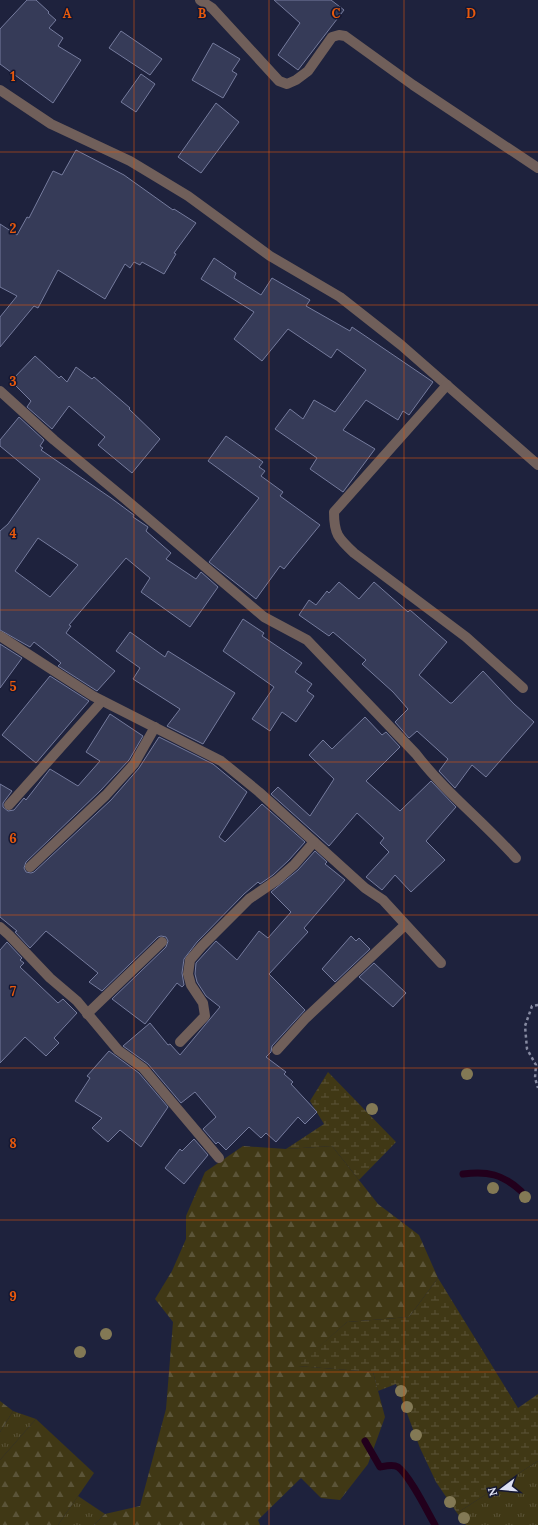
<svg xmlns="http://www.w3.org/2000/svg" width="538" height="1525" viewBox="0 0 538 1525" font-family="Lora,serif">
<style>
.grass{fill:url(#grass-tufts)}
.forest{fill:url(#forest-firs)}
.wetland{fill:url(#wetland-marsh)}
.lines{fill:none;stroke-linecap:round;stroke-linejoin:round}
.stream{stroke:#22001c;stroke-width:7}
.building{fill:#363b58;stroke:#757b9d;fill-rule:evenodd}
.path{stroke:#868aa1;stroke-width:2.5;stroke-dasharray:3 3;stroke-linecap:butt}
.street{stroke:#705f5a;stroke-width:10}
.tree{fill:#837955}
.grid{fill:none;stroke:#e8590c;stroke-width:1;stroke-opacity:0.55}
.grid-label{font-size:13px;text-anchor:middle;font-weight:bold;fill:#e8590c;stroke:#151833;stroke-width:3;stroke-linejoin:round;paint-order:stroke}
</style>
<defs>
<pattern id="grass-tufts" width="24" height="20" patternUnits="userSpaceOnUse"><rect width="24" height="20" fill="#403815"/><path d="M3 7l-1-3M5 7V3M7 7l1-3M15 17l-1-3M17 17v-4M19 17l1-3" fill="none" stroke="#5b5438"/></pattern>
<pattern id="forest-firs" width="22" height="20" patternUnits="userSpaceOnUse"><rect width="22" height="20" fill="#403815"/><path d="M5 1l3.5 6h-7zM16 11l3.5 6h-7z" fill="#5b5438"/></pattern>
<pattern id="wetland-marsh" width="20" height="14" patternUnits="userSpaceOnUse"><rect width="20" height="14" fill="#403815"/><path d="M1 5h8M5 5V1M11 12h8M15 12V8" fill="none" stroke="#5b5438"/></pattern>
</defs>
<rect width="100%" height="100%" fill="#1e223d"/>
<g class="grass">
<polygon points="13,1411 36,1419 0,1460 0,1432"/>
<polygon points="538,1461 538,1525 466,1525 457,1513"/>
<polygon points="78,1496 105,1514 94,1525 58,1525"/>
</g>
<g class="forest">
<polygon points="243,1146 286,1149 332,1146 378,1204 419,1235 438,1278 409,1317 347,1322 298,1366 373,1372 385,1417 368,1464 340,1500 321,1498 301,1478 258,1520 260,1525 94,1525 105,1514 140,1506 166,1409 173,1322 155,1299 172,1271 186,1239 186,1216 205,1172"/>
<polygon points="0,1401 13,1411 0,1432"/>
<polygon points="36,1419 94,1473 58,1525 0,1525 0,1460"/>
</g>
<g class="wetland">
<polygon points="328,1072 396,1142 359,1180 332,1146 286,1149 324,1124 310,1101"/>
<polygon points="438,1278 518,1408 538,1394 538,1461 457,1513 436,1482 420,1448 396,1384 378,1391 373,1372 297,1366 347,1322 409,1317"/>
</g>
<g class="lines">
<g class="stream">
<path d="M 463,1174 C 488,1171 502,1174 521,1191"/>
<path d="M 365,1441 L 380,1467 C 386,1466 393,1464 398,1467 C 410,1476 427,1511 435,1525"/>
</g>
</g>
<g class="building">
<polygon points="27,0 36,0 49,12 48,13 56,20 49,28 63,38 58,46 81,60 53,103 0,64 0,29"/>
<polygon points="274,0 331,0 344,10 298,70 278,55 300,23"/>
<polygon points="121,31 162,59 150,75 109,48"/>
<polygon points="213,43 240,59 232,71 237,74 223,98 192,80"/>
<polygon points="141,74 155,84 136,112 121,102"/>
<polygon points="216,103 239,122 201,173 178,157"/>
<polygon points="76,150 124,175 173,210 174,209 196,223 174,253 176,254 164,274 142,262 140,265 134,262 130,268 125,264 105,299 58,270 38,308 34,306 0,347 0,317 17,296 0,287 0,224 17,235 27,217 29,218 53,171 62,175"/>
<polygon points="214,258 236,273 234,278 261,295 272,278 310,300 306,306 350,331 352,327 433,382 409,415 403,411 398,420 366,400 343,430 375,449 343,492 310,469 317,458 275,429 290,409 303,419 314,400 335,412 366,370 337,349 331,358 288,329 262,361 234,339 254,312 201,279"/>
<polygon points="35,356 59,378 61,376 67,382 76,367 92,379 94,377 130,408 129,409 160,439 132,473 98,445 105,437 69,406 52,429 27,407 31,401 11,381"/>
<path d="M 19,417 L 44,440 L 40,446 L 43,448 L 41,450 L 111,498 L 134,515 L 133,517 L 148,527 L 146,531 L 171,553 L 166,559 L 196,579 L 201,572 L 218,587 L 190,627 L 141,592 L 150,578 L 126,558 L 69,625 L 71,626 L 66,633 L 115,671 L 97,691 L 58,666 L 61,663 L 34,642 L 30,647 L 0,630 L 0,531 L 8,524 L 40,479 L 0,446 L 0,440 ZM 38,538 L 78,565 L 50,597 L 15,571 Z"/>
<polygon points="226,436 263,462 259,467 265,471 261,476 283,492 280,496 320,525 284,569 280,566 256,599 209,562 259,498 208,461"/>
<polygon points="339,582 359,599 374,582 408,612 410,610 447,642 419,675 450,703 452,703 483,671 514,704 534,722 486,777 472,765 455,788 439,771 448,759 417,731 409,738 395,722 408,709 393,692 362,664 366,660 333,632 329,636 299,615 309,600 316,605 327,591 329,593"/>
<polygon points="243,619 264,633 262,636 302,663 295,672 312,684 307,691 314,696 296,722 282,712 270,731 252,719 274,687 223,651"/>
<polygon points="130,632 165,657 168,651 235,693 203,744 167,726 180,709 133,679 140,668 116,651"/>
<polygon points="0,644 22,658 0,688"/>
<polygon points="50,676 89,701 36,763 2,735"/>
<polygon points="110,714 143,736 129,760 101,790 26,862 24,868 26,872 31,873 34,872 111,800 139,768 159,737 213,764 247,792 219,837 225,842 262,804 305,842 289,860 273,875 260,884 258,882 244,894 197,942 184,959 182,973 184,985 182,987 177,983 145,1024 112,999 166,947 168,941 166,937 161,936 158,937 102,991 89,982 98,973 46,931 30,948 15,932 17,931 0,917 0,784 12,791 3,803 3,807 8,811 14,810 24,798 26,800 50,769 78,786 100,761 86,752"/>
<polygon points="365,717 382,735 386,732 400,747 366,781 400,811 431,781 456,807 426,841 445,860 411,892 395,875 382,890 366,877 389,852 380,843 384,838 357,813 329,846 271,794 278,787 310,816 334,779 309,755 323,740 332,749"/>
<polygon points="315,851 327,862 325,864 345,880 304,928 308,932 269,974 305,1010 272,1046 271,1052 266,1057 286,1072 284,1074 293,1082 291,1084 317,1112 305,1124 298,1117 276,1142 266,1133 261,1138 249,1127 226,1150 218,1142 216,1144 203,1129 216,1117 195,1092 181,1103 148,1064 123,1046 150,1023 168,1045 170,1044 180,1055 220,1007 206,996 197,982 195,974 196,963 216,941 237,960 259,931 268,938 291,912 271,892 298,870"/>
<polygon points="351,936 356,941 359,938 370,949 335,982 322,969"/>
<polygon points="7,942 22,958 20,960 24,963 20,967 58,1003 63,999 77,1013 54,1038 59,1043 46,1056 25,1037 0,1063 0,950"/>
<polygon points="374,963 406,993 393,1007 359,977"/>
<polygon points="109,1051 139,1073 168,1107 141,1147 120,1130 108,1142 92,1128 102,1118 75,1101 90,1078 87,1076"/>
<polygon points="194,1139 208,1155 184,1184 165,1168 180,1149 182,1151"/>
</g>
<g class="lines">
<polyline class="path" points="538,1005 532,1006 525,1026 527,1049 536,1065 535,1078 538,1088"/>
<g class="street">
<polyline points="200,0 212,8 279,81 287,84 296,80 308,71 332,37 339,35 345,36 413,85 538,168"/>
<polyline points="0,90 51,124 130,161 188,196 270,256 340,297 401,345 538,465"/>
<path d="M 447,385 L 334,512 C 334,534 338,538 354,553 L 466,637 L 523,688"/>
<path d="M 0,391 L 54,440 L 124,498 L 264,617 L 307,640 L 416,754 C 445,792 484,822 516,858"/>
<polyline points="0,636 93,696 221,761 259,792 365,888 383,900 441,963"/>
<polyline points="9,805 102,701"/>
<polyline points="30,867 106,795 134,764 155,727"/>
<polyline points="0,927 9,935 50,978 77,1001 118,1050 143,1068 219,1158"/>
<polyline points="87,1014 162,942"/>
<polyline points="180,1042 205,1016 203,1003 191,985 188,974 190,960 202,946 249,899 277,880 294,865 314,842"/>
<polyline points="277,1050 306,1018 404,926"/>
</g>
</g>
<g class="tree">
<circle cx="467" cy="1074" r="6"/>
<circle cx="372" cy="1109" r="6"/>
<circle cx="493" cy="1188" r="6"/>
<circle cx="525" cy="1197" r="6"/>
<circle cx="106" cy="1334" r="6"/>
<circle cx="80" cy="1352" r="6"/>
<circle cx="401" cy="1391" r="6"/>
<circle cx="407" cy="1407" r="6"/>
<circle cx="416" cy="1435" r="6"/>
<circle cx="450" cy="1502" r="6"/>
<circle cx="464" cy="1518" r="6"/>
</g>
<path class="grid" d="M 134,0 L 134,1525M 269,0 L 269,1525M 404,0 L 404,1525M 0,152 L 538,152M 0,305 L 538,305M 0,458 L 538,458M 0,610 L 538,610M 0,762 L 538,762M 0,915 L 538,915M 0,1068 L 538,1068M 0,1220 L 538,1220M 0,1372 L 538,1372"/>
<g class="grid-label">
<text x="67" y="18">A</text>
<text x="202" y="18">B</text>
<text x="336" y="18">C</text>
<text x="471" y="18">D</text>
<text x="13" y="81">1</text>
<text x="13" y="233">2</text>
<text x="13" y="386">3</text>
<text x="13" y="538">4</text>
<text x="13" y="691">5</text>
<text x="13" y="843">6</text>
<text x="13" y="996">7</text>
<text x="13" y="1148">8</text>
<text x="13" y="1301">9</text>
</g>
<g transform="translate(502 1489) rotate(254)" stroke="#151833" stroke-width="3" paint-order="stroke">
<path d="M0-3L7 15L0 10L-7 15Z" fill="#dde0f3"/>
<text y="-6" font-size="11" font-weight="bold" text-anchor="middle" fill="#dde0f3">N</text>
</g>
</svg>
